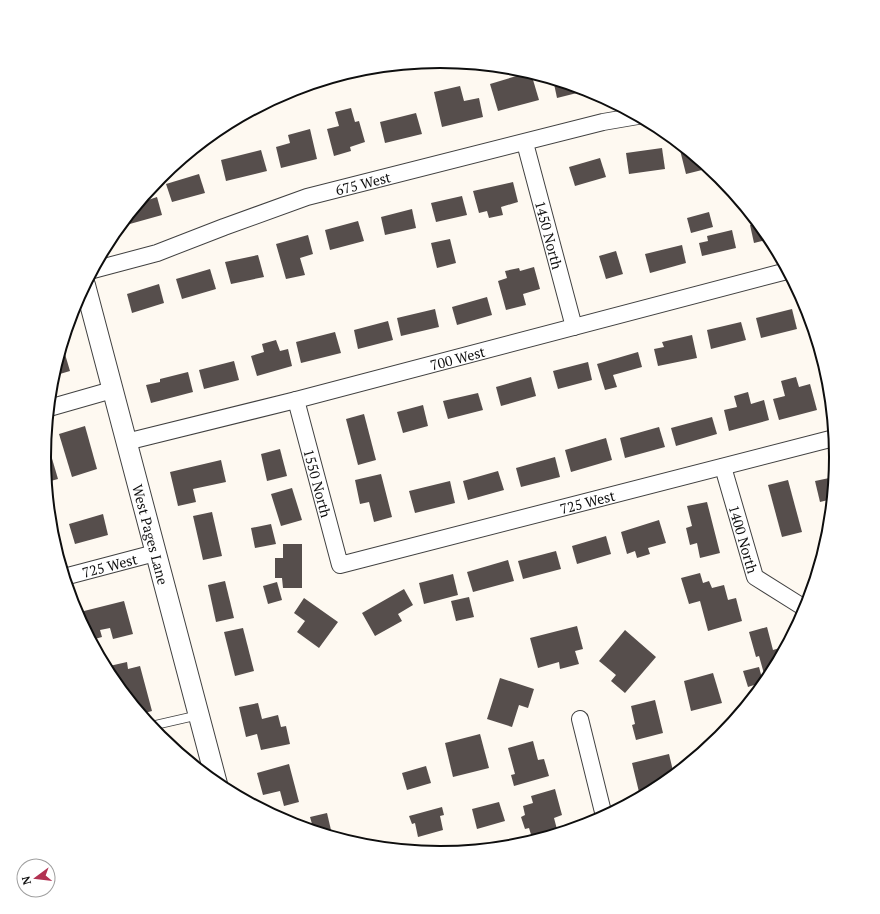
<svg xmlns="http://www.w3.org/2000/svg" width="880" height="914" viewBox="0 0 880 914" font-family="'PT Serif',serif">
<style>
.building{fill:#564e4c}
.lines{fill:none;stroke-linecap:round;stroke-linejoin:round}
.service-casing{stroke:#414141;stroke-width:10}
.minor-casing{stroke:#414141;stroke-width:18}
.tertiary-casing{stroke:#414141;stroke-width:22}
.service{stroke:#fff;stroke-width:8}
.minor{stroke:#fff;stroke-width:16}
.tertiary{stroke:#fff;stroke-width:20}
.labels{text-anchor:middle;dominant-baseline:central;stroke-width:4;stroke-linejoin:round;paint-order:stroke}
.street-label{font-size:14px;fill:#0e0e0e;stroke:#fff}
.rim{fill:none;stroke:#0e0e0e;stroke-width:2}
</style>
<rect width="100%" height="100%" fill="#fef9f1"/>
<g class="building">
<polygon points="530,72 531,73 539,100 498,111 490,84"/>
<polygon points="553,79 589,90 557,98"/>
<polygon points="460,86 464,101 479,98 483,117 442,127 434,92"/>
<polygon points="351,108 355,122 359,121 365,142 350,147 351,151 334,156 327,129 339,126 335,112"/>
<polygon points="416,113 422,134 385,143 380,122"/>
<polygon points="310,129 317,159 281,168 276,147 290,143 288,135"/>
<polygon points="681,145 705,165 710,168 686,174 679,146"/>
<polygon points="662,148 665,169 629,174 626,153"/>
<polygon points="261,150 267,171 226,181 221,160"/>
<polygon points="600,158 606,177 575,186 569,167"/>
<polygon points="199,174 205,193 172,202 166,184"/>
<polygon points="513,182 518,202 501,207 503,215 489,218 487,211 479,213 473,191"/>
<polygon points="462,196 467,215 436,222 431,203"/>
<polygon points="157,197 162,215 119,227 139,203"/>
<polygon points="412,209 416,228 385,235 381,217"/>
<polygon points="709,212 713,227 691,233 687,218"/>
<polygon points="358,221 364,241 330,250 325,230"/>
<polygon points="758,223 769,237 770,239 754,243 750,225"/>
<polygon points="732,230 736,248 702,256 699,243 708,241 707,236"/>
<polygon points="308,235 313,254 300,258 305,275 286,279 276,244"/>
<polygon points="450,239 456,263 437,268 431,243"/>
<polygon points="682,245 686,263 650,273 645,254"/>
<polygon points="616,251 623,274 606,279 599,256"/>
<polygon points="258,255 264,277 231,284 225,262"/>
<polygon points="534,267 540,289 523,294 526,305 506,310 498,281 507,278 505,271 519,268 520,271"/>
<polygon points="210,269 216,289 182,299 176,279"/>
<polygon points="159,284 164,303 132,313 127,294"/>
<polygon points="487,297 492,315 457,325 452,307"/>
<polygon points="435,309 439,327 401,336 397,318"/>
<polygon points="792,309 797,329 761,338 756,318"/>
<polygon points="388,321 393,340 358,349 354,330"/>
<polygon points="741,322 746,340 711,349 707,330"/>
<polygon points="335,332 341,353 301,363 296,342"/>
<polygon points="692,335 697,358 658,366 654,349 664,347 662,342"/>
<polygon points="276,340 280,351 288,349 292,366 257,376 251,356 264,352 262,344"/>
<polygon points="62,344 70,371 53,376 59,357"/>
<polygon points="638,352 642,367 613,375 617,387 605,390 597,364"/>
<polygon points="234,361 239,380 204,389 199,370"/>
<polygon points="588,362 592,380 558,389 553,371"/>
<polygon points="188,372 193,392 151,403 146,385 160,382 160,379"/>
<polygon points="531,377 536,396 501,406 496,387"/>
<polygon points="796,377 799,387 810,384 817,410 779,420 773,399 785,396 781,381"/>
<polygon points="748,392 751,404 764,400 769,420 729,431 724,410 737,407 734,396"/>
<polygon points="478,393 483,410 448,419 443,401"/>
<polygon points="423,405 428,426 403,433 397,412"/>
<polygon points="364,414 376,460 358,465 346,419"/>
<polygon points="712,417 717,434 676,446 671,428"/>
<polygon points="85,426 97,469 72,477 59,434"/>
<polygon points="659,427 665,447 625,458 620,438"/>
<polygon points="46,438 58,479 47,482 44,457"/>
<polygon points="606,438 612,460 571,472 565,450"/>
<polygon points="280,449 287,476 267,481 261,454"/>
<polygon points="555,457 560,477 521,487 516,468"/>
<polygon points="221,460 226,482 193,489 196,502 178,506 170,472"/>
<polygon points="498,471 504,490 468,500 463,481"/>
<polygon points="381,474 392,517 374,522 369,502 360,504 355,480"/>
<polygon points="834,477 832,499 820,502 815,481"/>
<polygon points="788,480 802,532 782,537 768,485"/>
<polygon points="450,481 455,503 415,513 409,491"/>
<polygon points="292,488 302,520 281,526 271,494"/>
<polygon points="707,502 720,553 700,558 697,543 690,545 686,528 692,526 687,506"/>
<polygon points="212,512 222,556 203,560 193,516"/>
<polygon points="103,514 108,535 75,544 69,524"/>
<polygon points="659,520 666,543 648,548 650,554 637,558 635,551 627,554 621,532"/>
<polygon points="50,522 53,522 58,540 54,541"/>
<polygon points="271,524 276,544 255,548 251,528"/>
<polygon points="606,536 611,554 577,564 572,546"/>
<polygon points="283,544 302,544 302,588 283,588 282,578 275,578 275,558 283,558"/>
<polygon points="556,551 561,569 523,579 518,561"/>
<polygon points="508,560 514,581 473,592 467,572"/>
<polygon points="700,573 703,583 709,581 712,588 724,585 728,600 736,598 742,621 708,631 700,601 689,604 681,578"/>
<polygon points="453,574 458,595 424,604 419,583"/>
<polygon points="225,581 234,618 216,622 208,585"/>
<polygon points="277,582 282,600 268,604 263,586"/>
<polygon points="404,589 413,605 398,614 402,621 375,636 362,613"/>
<polygon points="469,597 474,617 456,621 451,601"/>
<polygon points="304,598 338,622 319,648 297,632 305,621 294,613"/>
<polygon points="124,601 133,634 113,639 110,628 100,630 102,637 91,640 83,625 80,612"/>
<polygon points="577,626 583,649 575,651 579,664 560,669 559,662 538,668 530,638"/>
<polygon points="767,627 773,650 783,647 784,649 766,681 759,656 756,657 749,632"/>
<polygon points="243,628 254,671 235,676 224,632"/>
<polygon points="625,630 656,657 625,693 611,681 616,675 599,661"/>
<polygon points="127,662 128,669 140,666 152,711 141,714 111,677 105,667"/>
<polygon points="759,667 763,682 748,687 743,671"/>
<polygon points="713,673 722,703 691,711 684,681"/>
<polygon points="500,678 534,689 528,708 519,705 512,727 487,719"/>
<polygon points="655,700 663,733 636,740 632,725 635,724 631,706"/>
<polygon points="258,703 262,719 278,715 281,727 286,726 290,744 261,750 257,734 246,737 239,707"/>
<polygon points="480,734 489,768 453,777 445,743"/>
<polygon points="533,741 538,760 544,759 549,776 514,786 511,775 515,774 508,748"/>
<polygon points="669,754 674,775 660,786 646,794 645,791 639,792 632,763"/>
<polygon points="289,764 299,802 284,806 280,791 263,795 257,773"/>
<polygon points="426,766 431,783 407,790 402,773"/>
<polygon points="555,789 562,815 554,818 558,833 533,841 529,828 525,829 521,817 525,815 523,806 533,803 531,796"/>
<polygon points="499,802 505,821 477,829 472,809"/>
<polygon points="442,807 444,815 440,816 443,830 418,837 415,823 412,824 409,816"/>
<polygon points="327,813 331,830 321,833 314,831 310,817"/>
</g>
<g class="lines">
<g class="service-casing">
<polyline id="service" points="151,726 199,715"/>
</g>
<g class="minor-casing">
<g id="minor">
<path id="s1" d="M 525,143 L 574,327"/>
<path id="s2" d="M 93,270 L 157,253 L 224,227 L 307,197 L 603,122 L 638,116"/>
<path id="s3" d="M 296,400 L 340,565 L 834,438"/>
<polyline points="49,408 112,390"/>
<path id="s4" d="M 126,442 L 296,400 L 787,271"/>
<path id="s5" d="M 723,467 L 755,577 L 806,609"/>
<path id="s6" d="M 64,577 L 155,553"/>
<polyline points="580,719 604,816"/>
</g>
</g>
<g class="tertiary-casing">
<g id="tertiary">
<path id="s7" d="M 85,285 L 217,784"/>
</g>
</g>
<use href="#service" class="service"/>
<use href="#minor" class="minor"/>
<use href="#tertiary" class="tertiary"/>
</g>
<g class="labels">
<g class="street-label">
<text stroke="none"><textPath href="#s2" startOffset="284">675 West</textPath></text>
<text stroke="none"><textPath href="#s1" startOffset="95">1450 North</textPath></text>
<text stroke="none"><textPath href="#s4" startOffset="342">700 West</textPath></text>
<text stroke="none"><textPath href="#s3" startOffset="86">1550 North</textPath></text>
<text stroke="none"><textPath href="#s3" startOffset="426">725 West</textPath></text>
<text stroke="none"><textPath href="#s7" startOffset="258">West Pages Lane</textPath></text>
<text stroke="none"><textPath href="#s5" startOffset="75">1400 North</textPath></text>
<text stroke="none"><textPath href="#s6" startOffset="47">725 West</textPath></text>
</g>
</g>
<path d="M0 0H880V914H0ZM51 457a389 389 0 1 1 778 0a389 389 0 1 1-778 0Z" fill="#fff" fill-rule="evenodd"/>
<path class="rim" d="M51 457a389 389 0 1 1 778 0a389 389 0 1 1-778 0Z"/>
<g transform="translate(36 878) rotate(255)"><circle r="19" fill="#ffffff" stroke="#9f9f9f"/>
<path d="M0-3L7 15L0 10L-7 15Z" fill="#b23252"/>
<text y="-6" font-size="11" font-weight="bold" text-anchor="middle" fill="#0e0e0e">N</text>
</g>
</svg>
